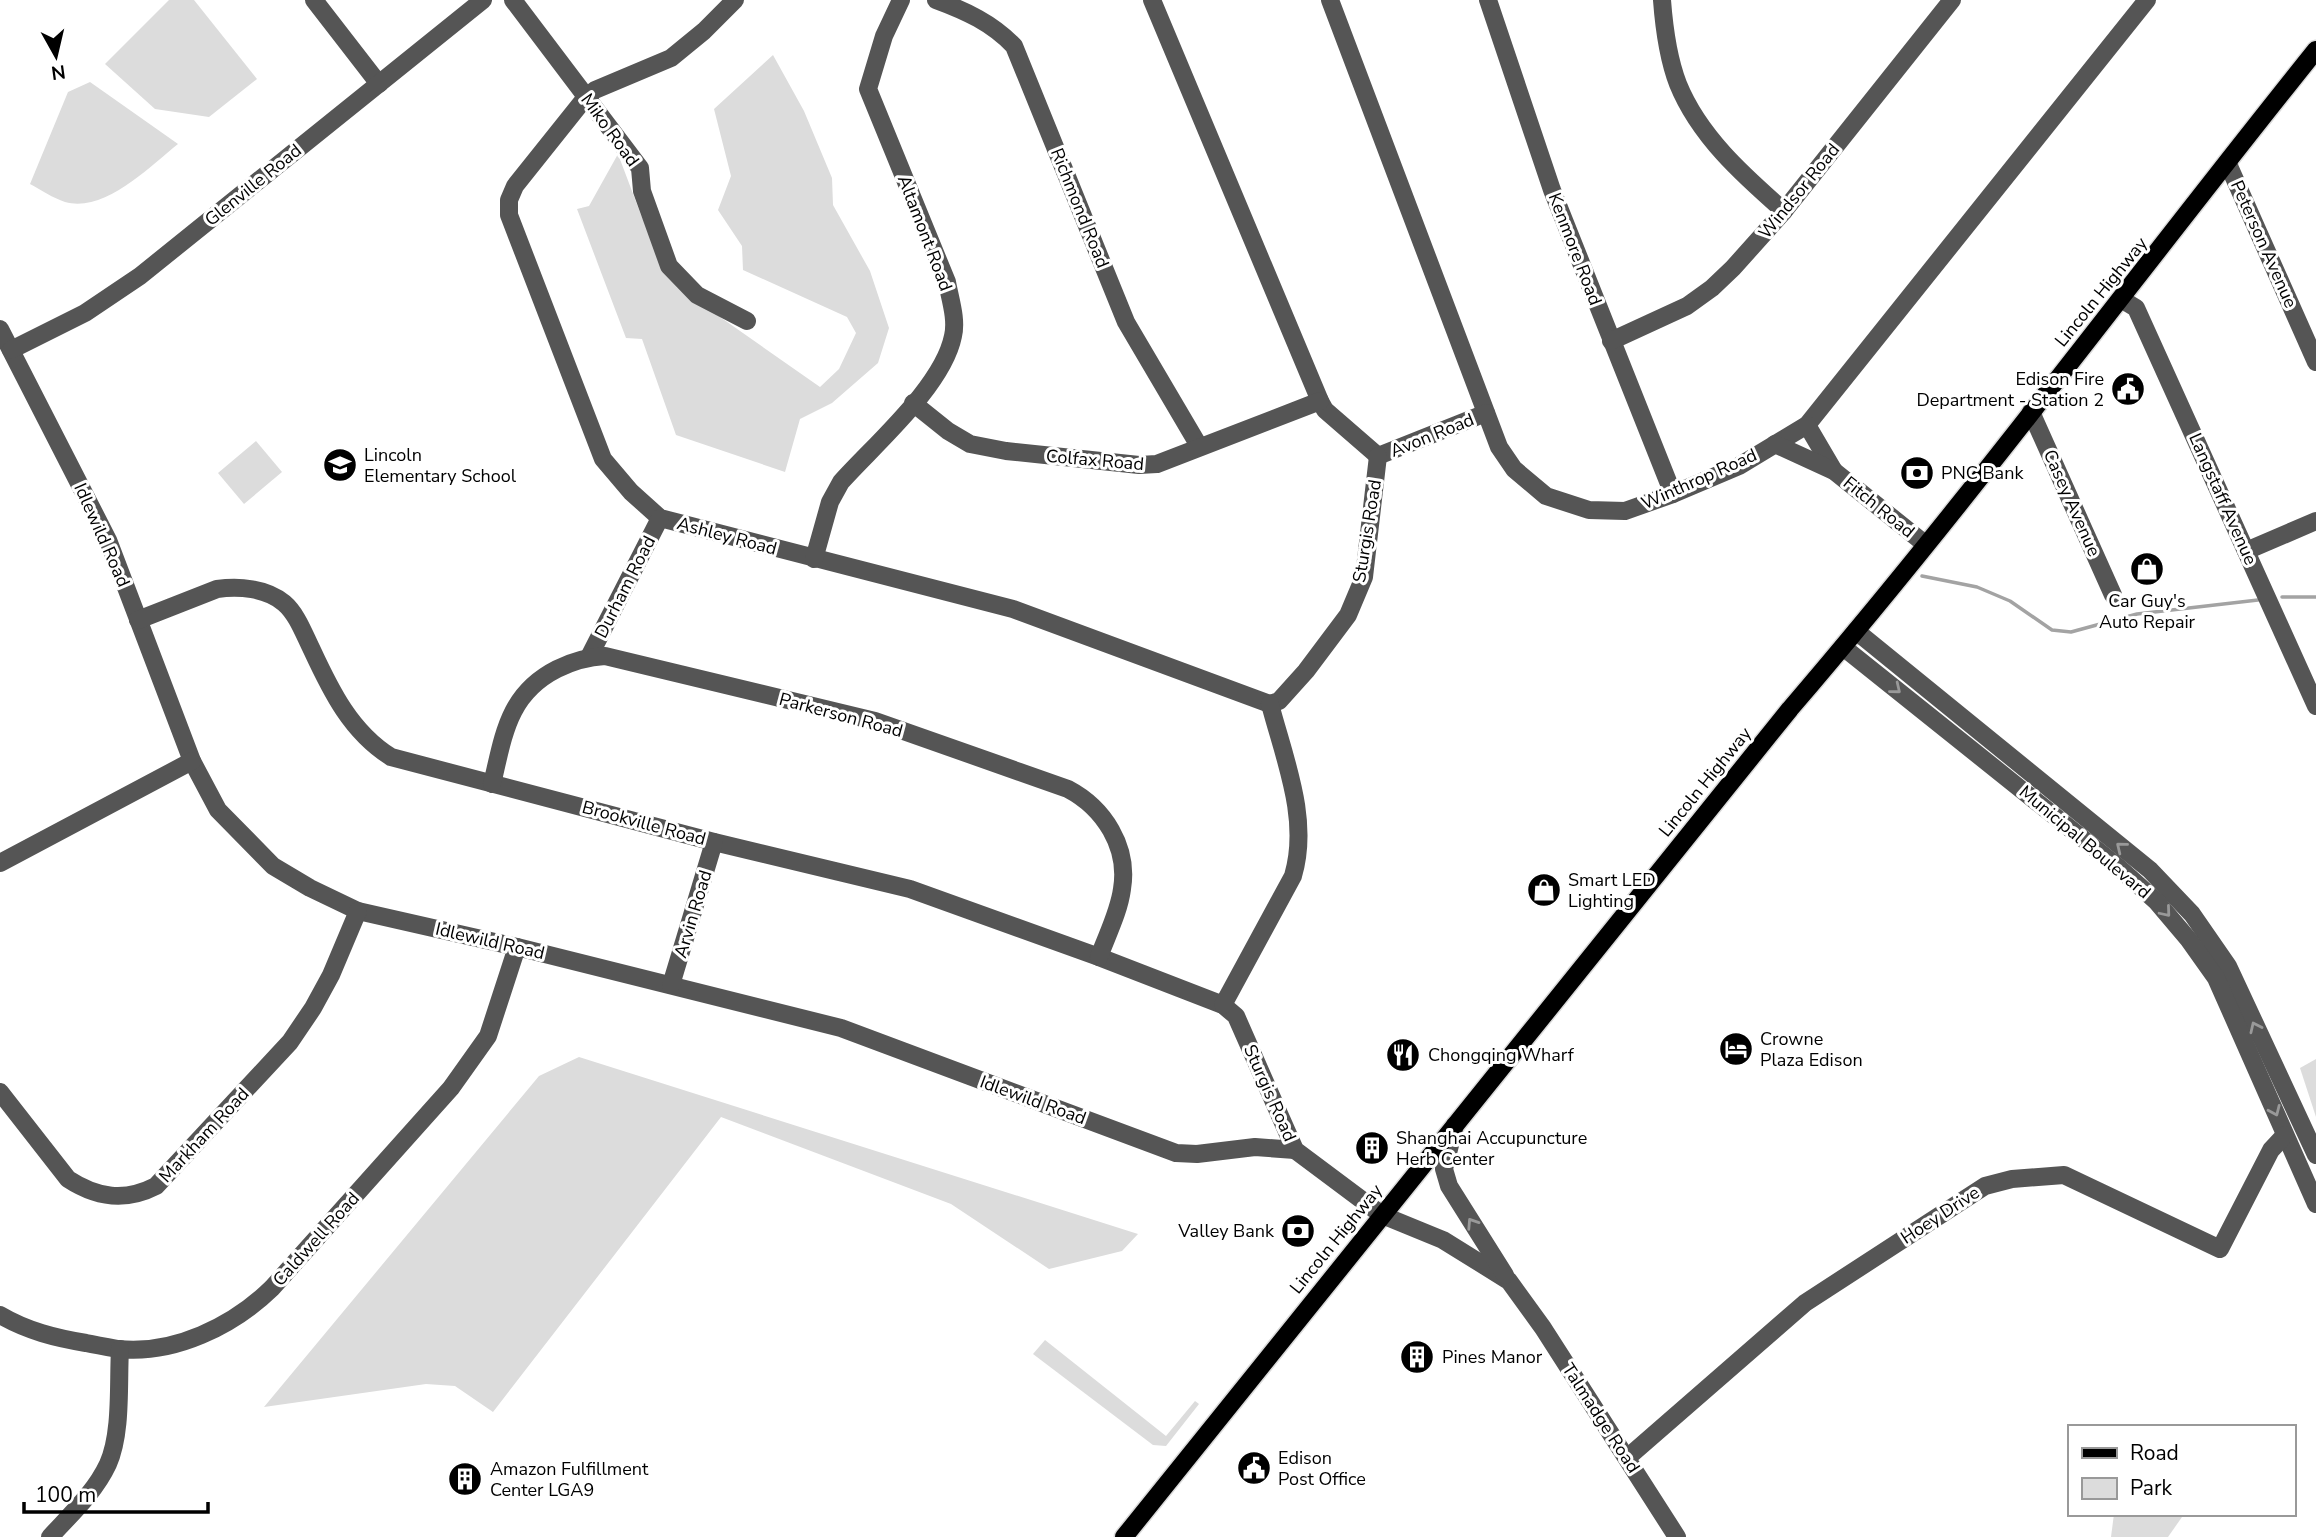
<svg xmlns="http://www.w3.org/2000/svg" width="2316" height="1537" viewBox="0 0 2316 1537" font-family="'Nunito Sans',sans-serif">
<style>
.green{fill:#dcdcdc}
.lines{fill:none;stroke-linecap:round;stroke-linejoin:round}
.stream{stroke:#a3a3a3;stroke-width:3.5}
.major-casing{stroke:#dbdbdb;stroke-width:21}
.minor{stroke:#555;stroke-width:18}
.major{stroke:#000;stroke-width:18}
.oneway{stroke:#999}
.labels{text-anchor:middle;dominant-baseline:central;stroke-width:6;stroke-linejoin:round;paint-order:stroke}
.street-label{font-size:18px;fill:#000;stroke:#fff}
.poi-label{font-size:18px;fill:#000;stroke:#fff;text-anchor:start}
</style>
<rect width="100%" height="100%" fill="#fff"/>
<g class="green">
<polygon points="169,0 194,0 257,79 209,117 155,109 105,64"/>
<polygon points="773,55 804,111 832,178 833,205 870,271 889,328 878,363 832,403 800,419 785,472 676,435 642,339 626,338 577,209 589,206 618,154 641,215 672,280 700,303 820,387 839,369 856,333 847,317 743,270 742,246 718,210 731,176 714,109"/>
<path d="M 90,82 L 178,144 C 149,167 105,213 65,202 C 53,198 41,190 30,184 L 68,92 Z"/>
<polygon points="256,441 282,472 244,504 218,473"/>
<polygon points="579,1057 1138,1234 1122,1251 1049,1269 951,1204 721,1117 493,1412 455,1386 426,1384 264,1407 539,1076"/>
<polygon points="2316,1059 2316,1117 2300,1068"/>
<polygon points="1045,1340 1166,1436 1195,1401 1199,1404 1166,1446 1153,1445 1033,1354"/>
<polygon points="2114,1514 2182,1514 2182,1517 2168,1537 2111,1537"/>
</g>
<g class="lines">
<g class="stream">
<polyline points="1922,576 1977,587 2010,601 2052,630 2071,632 2137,614 2258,600"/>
<polyline points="2282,597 2316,597"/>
</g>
<g class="major-casing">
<path id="major" d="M 1124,1537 L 1790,709 C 1973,496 2140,269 2316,50"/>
</g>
<g class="minor">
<polyline points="314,0 379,84"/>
<polyline points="513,0 640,168 642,191 669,266 697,295 747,321"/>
<polyline points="735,0 704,31 671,58 595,90 586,97 515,186 509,200 509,215 603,459 631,492 660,518 1013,609 1270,704"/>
<path d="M 936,0 C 966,11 992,23 1014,46 L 1126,322 L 1199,446"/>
<polyline points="1152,0 1320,401 1325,410 1378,456"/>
<polyline points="1330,0 1499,447 1514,469 1546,496 1589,510 1625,511 1673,494 1739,466 1807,425 2147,0"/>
<polyline points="1488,0 1552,190 1673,494"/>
<path d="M 1662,0 C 1664,27 1668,58 1678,84 C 1699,136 1743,175 1784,211"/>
<polyline points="2228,164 2316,362"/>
<polyline points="2121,299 2136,308 2316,706"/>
<polyline points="0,329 108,540 192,761 218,810 273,866 310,888 358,911 517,947 841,1028 1176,1153 1197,1154 1255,1147 1295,1150"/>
<polyline points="1611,341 1687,306 1712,288 1733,268 1784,211 1952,0"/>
<polyline points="11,350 85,313 140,276 483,0"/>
<polyline points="913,403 948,431 970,444 1006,451 1139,465 1157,464 1320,401"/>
<polyline points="2031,412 2113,595"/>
<polyline points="1807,425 1834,471"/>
<polyline points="1775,444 1834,471 1925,544"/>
<polyline points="1378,456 1486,413"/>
<polyline points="2246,551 2316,521"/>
<path d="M 814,559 L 830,502 L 841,482 C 875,444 943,386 953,336 C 957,319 950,299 947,282 L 868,89 L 884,36 L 901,0"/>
<path d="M 138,620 L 217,589 C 239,586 266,588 284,603 C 297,614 304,634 312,650 C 331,691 351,732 391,757 L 714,842 L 910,889 L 1099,957 L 1223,1005 L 1236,1016 L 1295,1150 L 1382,1215 L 1443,1240 L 1509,1281 L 1543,1328 L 1677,1537"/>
<polyline points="1856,631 2150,870 2192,914 2228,966 2316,1155"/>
<polyline points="1843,647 2117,866 2156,901 2189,940 2216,978 2316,1204"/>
<polyline points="589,657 660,518"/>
<polyline points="1270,704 1279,701 1306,671 1348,615 1364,577 1378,456"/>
<path d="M 492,784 C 504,734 508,694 557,669 C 573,661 587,657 605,656 L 875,721 L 1068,789 C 1104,808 1129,847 1122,889 C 1119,912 1107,935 1099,957"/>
<polyline points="0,863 192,761"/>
<polyline points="671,985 714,842"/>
<path d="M 1223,1005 L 1293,876 C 1310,819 1284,758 1270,704"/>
<path d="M 0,1092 L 68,1179 C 97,1198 125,1202 156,1186 L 290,1042 L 313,1008 L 331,975 L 358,911"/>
<polyline points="1455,1125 1444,1169 1449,1186 1505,1275"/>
<path d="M 0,1315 C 27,1331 56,1338 86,1343 C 96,1345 107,1347 118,1349 C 174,1355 233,1326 272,1288 L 451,1088 L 488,1036 L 517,947"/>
<polyline points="1627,1458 1805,1303 1985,1186 2012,1179 2064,1175 2220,1249 2271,1150 2285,1135"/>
<path d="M 50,1537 C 71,1514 95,1492 108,1464 C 122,1433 118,1383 120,1349"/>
</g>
<use href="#major" class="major"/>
</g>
<defs><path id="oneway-chevron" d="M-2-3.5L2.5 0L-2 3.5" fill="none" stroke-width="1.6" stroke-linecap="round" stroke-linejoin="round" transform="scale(1.75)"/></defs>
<g class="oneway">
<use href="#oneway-chevron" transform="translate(1896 689) rotate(39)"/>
<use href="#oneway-chevron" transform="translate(2121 847) rotate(-141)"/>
<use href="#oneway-chevron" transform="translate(2166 912) rotate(50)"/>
<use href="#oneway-chevron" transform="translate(2255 1027) rotate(-115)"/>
<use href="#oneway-chevron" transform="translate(2275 1111) rotate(66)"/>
<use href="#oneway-chevron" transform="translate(1472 1223) rotate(-123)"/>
</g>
<defs>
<g id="civic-disc" transform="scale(1.75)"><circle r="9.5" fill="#000" stroke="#fff"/><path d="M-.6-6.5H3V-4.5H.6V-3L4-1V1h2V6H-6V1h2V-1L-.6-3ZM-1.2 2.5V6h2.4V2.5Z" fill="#fff"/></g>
<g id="school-disc" transform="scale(1.75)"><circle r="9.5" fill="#000" stroke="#fff"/><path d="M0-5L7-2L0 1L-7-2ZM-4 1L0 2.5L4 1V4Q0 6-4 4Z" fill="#fff"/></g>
<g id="bank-disc" transform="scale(1.75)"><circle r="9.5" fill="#000" stroke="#fff"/><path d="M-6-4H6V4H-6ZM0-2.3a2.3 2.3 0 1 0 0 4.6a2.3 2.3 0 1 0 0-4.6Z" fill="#fff"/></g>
<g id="shop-disc" transform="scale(1.75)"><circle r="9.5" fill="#000" stroke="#fff"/><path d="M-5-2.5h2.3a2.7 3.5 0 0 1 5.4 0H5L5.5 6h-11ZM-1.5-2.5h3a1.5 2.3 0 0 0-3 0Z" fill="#fff"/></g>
<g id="hotel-disc" transform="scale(1.75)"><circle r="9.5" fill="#000" stroke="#fff"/><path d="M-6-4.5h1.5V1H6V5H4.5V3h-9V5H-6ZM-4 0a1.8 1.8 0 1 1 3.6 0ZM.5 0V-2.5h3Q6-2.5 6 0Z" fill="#fff"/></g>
<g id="restaurant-disc" transform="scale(1.75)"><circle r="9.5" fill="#000" stroke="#fff"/><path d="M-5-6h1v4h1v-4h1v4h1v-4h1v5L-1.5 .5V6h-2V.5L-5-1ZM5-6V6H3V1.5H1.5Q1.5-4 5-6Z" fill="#fff"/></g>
<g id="building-disc" transform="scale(1.75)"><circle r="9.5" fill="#000" stroke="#fff"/><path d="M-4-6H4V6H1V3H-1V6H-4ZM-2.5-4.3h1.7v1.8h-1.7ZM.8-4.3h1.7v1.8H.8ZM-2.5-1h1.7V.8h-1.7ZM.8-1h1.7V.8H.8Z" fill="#fff"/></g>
</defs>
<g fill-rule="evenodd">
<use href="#civic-disc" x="2128" y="389"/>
<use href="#school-disc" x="340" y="465"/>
<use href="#bank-disc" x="1917" y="473"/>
<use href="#shop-disc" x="2147" y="569"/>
<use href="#shop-disc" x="1544" y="890"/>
<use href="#hotel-disc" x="1736" y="1049"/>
<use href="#restaurant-disc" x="1403" y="1055"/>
<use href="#building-disc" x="1372" y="1148"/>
<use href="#bank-disc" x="1298" y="1231"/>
<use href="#building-disc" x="1417" y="1357"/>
<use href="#civic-disc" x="1254" y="1468"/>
<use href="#building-disc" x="465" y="1479"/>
</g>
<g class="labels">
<g class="street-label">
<text transform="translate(610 130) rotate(54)">Miko Road</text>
<text transform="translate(253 185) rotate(-39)">Glenville Road</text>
<text transform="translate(1799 191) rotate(-51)">Windsor Road</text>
<text transform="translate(1080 208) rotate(68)">Richmond Road</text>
<text transform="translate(925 233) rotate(69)">Altamont Road</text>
<text transform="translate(2264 244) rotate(66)">Peterson Avenue</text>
<text transform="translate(1575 249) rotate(69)">Kenmore Road</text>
<text transform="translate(2101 292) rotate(-51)">Lincoln Highway</text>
<text transform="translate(1432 435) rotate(-22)">Avon Road</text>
<text transform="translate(1095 460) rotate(5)">Colfax Road</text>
<text transform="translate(1699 479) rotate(-24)">Winthrop Road</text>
<text transform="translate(2223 499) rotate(66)">Langstaff Avenue</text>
<text transform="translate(2072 503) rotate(66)">Casey Avenue</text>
<text transform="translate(1879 507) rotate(39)">Fitch Road</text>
<text transform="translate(1367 531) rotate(-81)">Sturgis Road</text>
<text transform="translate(102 535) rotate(66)">Idlewild Road</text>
<text transform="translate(727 536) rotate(15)">Ashley Road</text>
<text transform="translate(625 587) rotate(-63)">Durham Road</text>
<text transform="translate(841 715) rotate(15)">Parkerson Road</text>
<text transform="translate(1705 782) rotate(-51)">Lincoln Highway</text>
<text transform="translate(644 823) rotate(15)">Brookville Road</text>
<text transform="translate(2085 842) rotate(40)">Municipal Boulevard</text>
<text transform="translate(693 914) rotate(-73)">Arvin Road</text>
<text transform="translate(490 941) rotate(13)">Idlewild Road</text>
<text transform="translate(1270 1093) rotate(66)">Sturgis Road</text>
<text transform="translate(1033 1100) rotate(20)">Idlewild Road</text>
<text transform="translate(204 1135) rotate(-47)">Markham Road</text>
<text transform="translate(1940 1215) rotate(-33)">Hoey Drive</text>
<text transform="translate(316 1239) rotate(-48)">Caldwell Road</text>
<text transform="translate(1336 1239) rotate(-51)">Lincoln Highway</text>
<text transform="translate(1601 1418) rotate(57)">Talmadge Road</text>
</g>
<g class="poi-label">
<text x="2104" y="379" text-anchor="end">Edison Fire<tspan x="2104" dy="21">Department - Station 2</tspan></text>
<text x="364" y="455">Lincoln<tspan x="364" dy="21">Elementary School</tspan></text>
<text x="1941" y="473">PNC Bank</text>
<text x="2147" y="601" text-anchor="middle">Car Guy's<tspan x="2147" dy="21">Auto Repair</tspan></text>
<text x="1568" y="880">Smart LED<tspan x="1568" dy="21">Lighting</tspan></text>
<text x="1760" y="1039">Crowne<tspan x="1760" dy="21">Plaza Edison</tspan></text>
<text x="1428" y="1055">Chongqing Wharf</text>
<text x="1396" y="1138">Shanghai Accupuncture<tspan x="1396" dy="21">Herb Center</tspan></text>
<text x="1274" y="1231" text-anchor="end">Valley Bank</text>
<text x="1442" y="1357">Pines Manor</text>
<text x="1278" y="1458">Edison<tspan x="1278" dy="21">Post Office</tspan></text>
<text x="490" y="1469">Amazon Fulfillment<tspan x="490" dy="21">Center LGA9</tspan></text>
</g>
</g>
<rect x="2068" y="1425" width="228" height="91" fill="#ffffff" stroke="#999999" stroke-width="2"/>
<rect x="2082" y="1448" width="35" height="10" fill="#000000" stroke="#999999" stroke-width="2"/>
<text x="2130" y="1460" font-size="21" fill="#000000">Road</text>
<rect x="2082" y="1478" width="35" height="21" fill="#dcdcdc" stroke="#999999" stroke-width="2"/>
<text x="2130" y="1495" font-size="21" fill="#000000">Park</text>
<g transform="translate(56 56) rotate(172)" stroke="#ffffff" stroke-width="5" paint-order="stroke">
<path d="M0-5L12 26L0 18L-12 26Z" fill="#000000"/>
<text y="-10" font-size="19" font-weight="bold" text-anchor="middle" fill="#000000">N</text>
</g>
<path d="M24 1502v10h184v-10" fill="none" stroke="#000000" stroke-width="3.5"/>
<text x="35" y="1502" font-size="21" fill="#000000" stroke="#ffffff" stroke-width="5" paint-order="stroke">100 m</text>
</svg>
